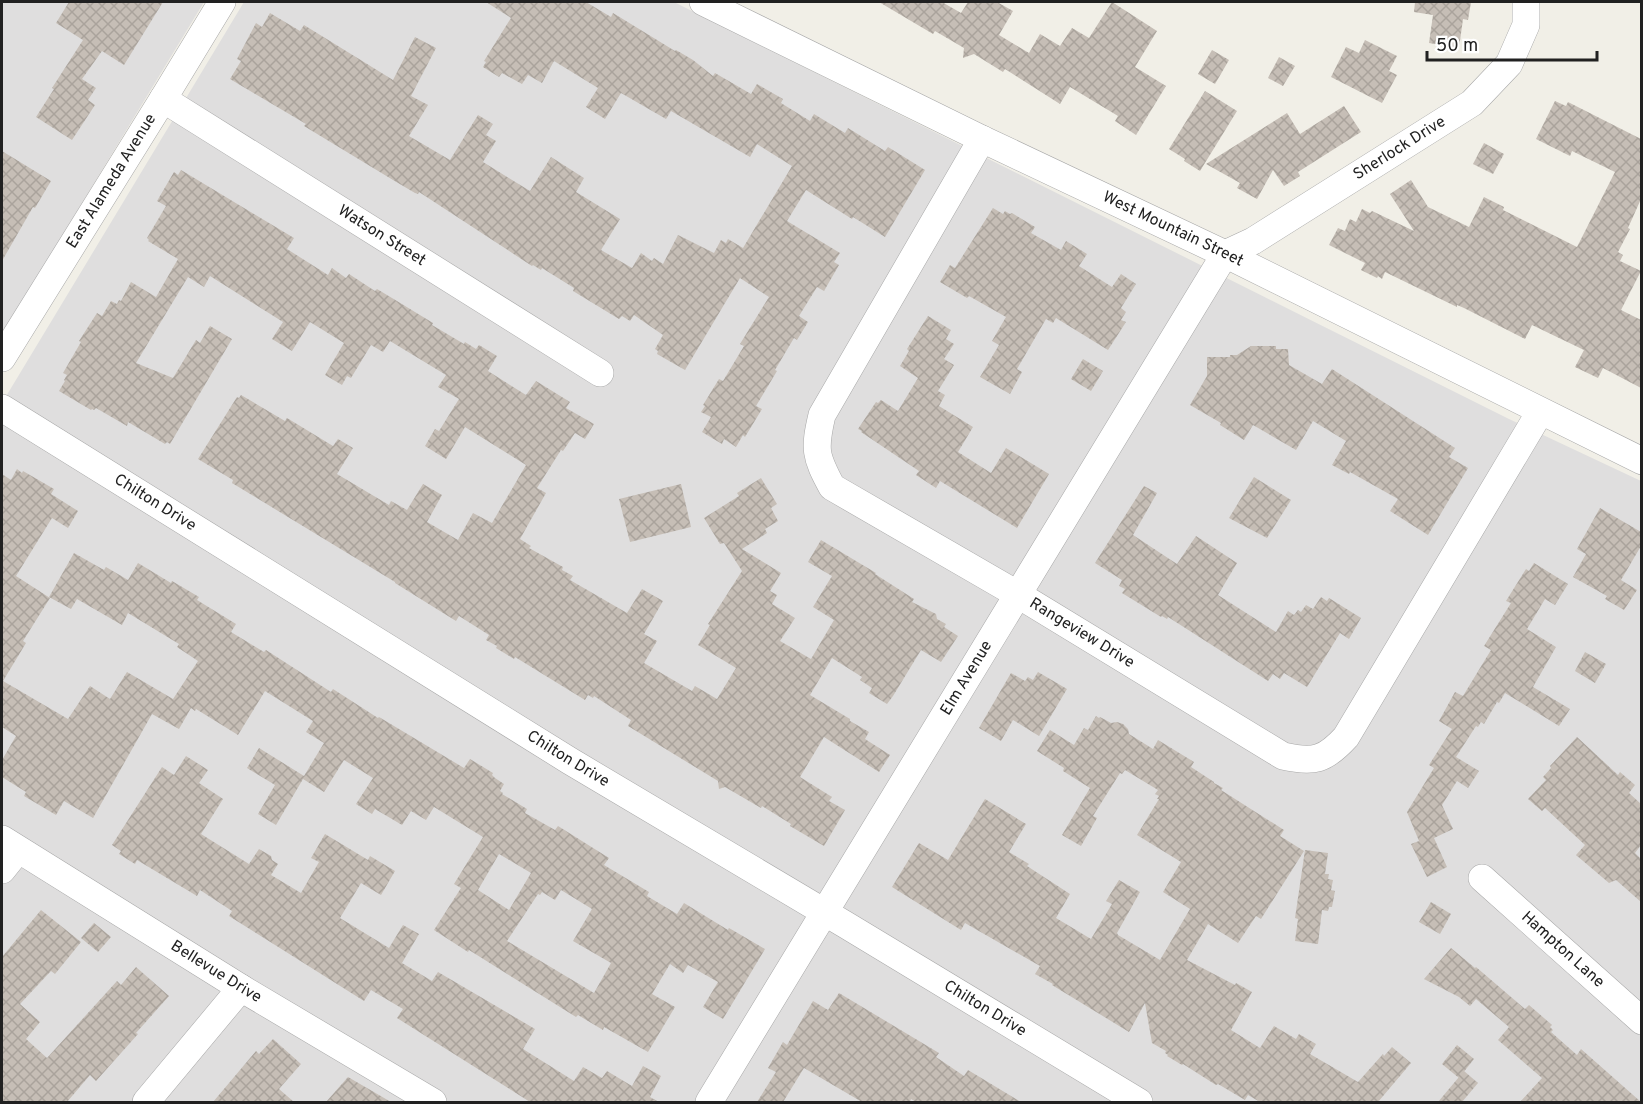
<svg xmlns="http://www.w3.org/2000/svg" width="1643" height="1104" viewBox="0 0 1643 1104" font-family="Overpass,sans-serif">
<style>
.residential{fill:#dfdede}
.building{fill:url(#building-cross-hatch);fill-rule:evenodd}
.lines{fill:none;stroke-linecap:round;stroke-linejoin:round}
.street-casing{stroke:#a8a8a8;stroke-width:28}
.street{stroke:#fff;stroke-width:27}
.labels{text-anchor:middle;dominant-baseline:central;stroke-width:6;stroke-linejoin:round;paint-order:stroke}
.street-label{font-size:16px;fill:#212121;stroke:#fff}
</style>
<defs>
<pattern id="building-cross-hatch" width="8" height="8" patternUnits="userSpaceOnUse" patternTransform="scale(1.5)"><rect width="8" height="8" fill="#c6beb6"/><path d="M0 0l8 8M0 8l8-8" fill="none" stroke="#aaa39c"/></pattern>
</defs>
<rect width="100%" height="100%" fill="#f1efe7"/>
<g class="residential">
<polygon points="2,2 204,2 2,335"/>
<polygon points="244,2 674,2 1509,419 1641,481 1641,1102 2,1102 2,403"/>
</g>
<g class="building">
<polygon points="69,2 163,2 124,65 102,51 82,79 96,88 88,100 95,105 72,140 36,117 54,89 52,88 83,40 56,23"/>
<polygon points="486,2 586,2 611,17 613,13 675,51 676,50 693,60 713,76 715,73 751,94 757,84 783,99 781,103 810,121 814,114 845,133 848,128 885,151 888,147 925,170 885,237 853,217 852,219 806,190 787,221 840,253 834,262 839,265 824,291 817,287 799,316 808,322 797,340 794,338 775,370 777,371 756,406 762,409 745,437 743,435 736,447 724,439 722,444 702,432 711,417 701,412 705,406 703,405 719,379 723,381 744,346 740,344 769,297 740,278 685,370 657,354 658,351 655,349 663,335 634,315 630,321 622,316 619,319 573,291 574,288 542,268 541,270 533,265 532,266 419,192 418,194 415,193 393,180 304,126 306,124 230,79 241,61 237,59 256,23 262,27 270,13 300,31 304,25 393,80 415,37 436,48 411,96 428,105 409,136 450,160 478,115 493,124 486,135 496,141 483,162 530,191 551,157 584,178 576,192 620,219 601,250 632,268 641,253 652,261 654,258 663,264 678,235 714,253 721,240 726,243 728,239 743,248 792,166 757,144 750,157 671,111 666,119 621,93 605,119 586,107 598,88 554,61 542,83 528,75 522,84 502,73 499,77 483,67 486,62 484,61 511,18"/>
<polygon points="879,2 942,2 961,13 968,2 997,2 1013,11 999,35 1029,53 1040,34 1060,46 1072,28 1089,38 1112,2 1157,31 1135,67 1166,86 1136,135 1115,121 1118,116 1070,87 1060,104 1005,69 1003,72 974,54 963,58 964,48 935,31 933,34"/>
<polygon points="1415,2 1471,2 1468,20 1463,19 1459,48 1429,43 1433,15 1414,12"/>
<polygon points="1365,40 1397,56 1389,71 1397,75 1382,103 1331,77 1346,47 1359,53"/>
<polygon points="1212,50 1229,60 1215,84 1198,74"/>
<polygon points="1279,57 1295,66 1283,86 1268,78"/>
<polygon points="1205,91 1237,111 1200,171 1184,161 1185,159 1169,149"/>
<polygon points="1555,101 1566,106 1568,102 1641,139 1641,199 1628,228 1630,229 1618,252 1623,255 1620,261 1641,271 1621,310 1641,320 1641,388 1603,368 1598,378 1575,367 1584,350 1532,325 1525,339 1464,308 1457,305 1457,307 1385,272 1382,279 1378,276 1377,278 1361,270 1365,263 1329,245 1338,228 1345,231 1350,219 1356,222 1362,209 1370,213 1372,211 1414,231 1390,194 1411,180 1428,207 1469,227 1484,197 1504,207 1503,210 1577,247 1615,172 1572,151 1570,156 1536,139"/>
<polygon points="1344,106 1361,132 1298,172 1300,176 1284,186 1273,170 1257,199 1237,188 1240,183 1206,164 1287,113 1300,134"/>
<polygon points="1484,143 1504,154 1493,174 1473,164"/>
<polygon points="2,151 51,181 35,208 33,207 2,261"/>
<polygon points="181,170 294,238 287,249 328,275 332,268 346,278 349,274 375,291 377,289 392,298 433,323 432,325 464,344 465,342 476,349 479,345 497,356 488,371 526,395 536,381 570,402 566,408 594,424 585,439 575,433 563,451 561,450 537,488 546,493 520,539 531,546 529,548 563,567 562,570 573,576 570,580 627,613 642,589 663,601 644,634 657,641 644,663 692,691 695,686 717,699 736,668 698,645 710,625 708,624 742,571 724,543 720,544 704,518 739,496 737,493 761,478 777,504 771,508 778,521 765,529 767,533 742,549 781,573 770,591 777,595 772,604 795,618 780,641 811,659 834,620 813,607 832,576 808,562 821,540 876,573 875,574 914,599 912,602 936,614 937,619 946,624 944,627 958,636 941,662 921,650 893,696 887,704 869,693 872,688 860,680 862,677 832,658 810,695 850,719 850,721 869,732 865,739 890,755 879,772 824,737 800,777 832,797 829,801 845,810 824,846 790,826 791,824 762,806 761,808 725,787 719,789 718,781 628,726 631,720 594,696 593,698 588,695 585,700 515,657 514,659 496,648 497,646 486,640 489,635 459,616 456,621 395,583 395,582 232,483 233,480 198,459 237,397 239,398 241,395 285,421 287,418 333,446 338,439 353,448 337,474 389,505 391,501 407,510 423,484 442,495 427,522 458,540 473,513 492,523 526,465 465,427 446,459 425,446 435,429 439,431 459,399 438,387 446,375 390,341 383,352 371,345 351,378 347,376 342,385 325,375 344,343 310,322 292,351 272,339 283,322 210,276 204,287 188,277 136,363 173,378 196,340 200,343 210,326 232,339 170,444 167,442 165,444 128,422 127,426 96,408 94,410 92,409 91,410 59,391 65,381 64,380 67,375 63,373 81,342 79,341 97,313 102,316 111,301 117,304 119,300 121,301 131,282 156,297 178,259 148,241 149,240 147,238 166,206 157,201 174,172 178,175"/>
<polygon points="993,208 1003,214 1005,211 1010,214 1012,213 1035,227 1031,233 1061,250 1066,241 1087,254 1079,266 1112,287 1121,274 1136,284 1121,308 1126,312 1121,320 1126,322 1108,350 1056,318 1053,323 1046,319 1017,369 1022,372 1010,394 980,377 999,345 992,341 1006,317 969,296 967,298 940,282 950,265 955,268"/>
<polygon points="928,316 951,330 946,339 954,344 944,359 954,365 938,391 945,395 939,406 973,427 958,452 991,473 1006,448 1049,474 1017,528 940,481 936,488 916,475 919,471 861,432 862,431 858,429 876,402 878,403 881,400 898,411 918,378 900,366 909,351 907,349"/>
<polygon points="1251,346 1276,346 1276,349 1288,349 1289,365 1322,384 1332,369 1455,448 1449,457 1468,468 1428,535 1390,511 1398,499 1350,472 1349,474 1332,465 1346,441 1313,421 1296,450 1253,425 1244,440 1220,425 1221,423 1190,405 1207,376 1207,357 1230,357 1230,355 1237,355"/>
<polygon points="1083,359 1103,371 1091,391 1071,379"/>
<path d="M 17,469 L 22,473 L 23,471 L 54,489 L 51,494 L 78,511 L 68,528 L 52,518 L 16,576 L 50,598 L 23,641 L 26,643 L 3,681 L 68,719 L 90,686 L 110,699 L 127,672 L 173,699 L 198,661 L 177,647 L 179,644 L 128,613 L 122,625 L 77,599 L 71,609 L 49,597 L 74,553 L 104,570 L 106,567 L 128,580 L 138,563 L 171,583 L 172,581 L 199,597 L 197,600 L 236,624 L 231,632 L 264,652 L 266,650 L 331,692 L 333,689 L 378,718 L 379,717 L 464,768 L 470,759 L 493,773 L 492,775 L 495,778 L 504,784 L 500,791 L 503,793 L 502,794 L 527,809 L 525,813 L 555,830 L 558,826 L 609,858 L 604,865 L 649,892 L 647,896 L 677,914 L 684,903 L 728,930 L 729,928 L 765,949 L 723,1019 L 703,1007 L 718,982 L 688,965 L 683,973 L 670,964 L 652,994 L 675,1007 L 648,1052 L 604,1027 L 603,1030 L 578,1015 L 576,1017 L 469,950 L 468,952 L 434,930 L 461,888 L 454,884 L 483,837 L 434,807 L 426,820 L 411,811 L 402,825 L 375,809 L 372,814 L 356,804 L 373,778 L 344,760 L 324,792 L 303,779 L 276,825 L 258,814 L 275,785 L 247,768 L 259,748 L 304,776 L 324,743 L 306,732 L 313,721 L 265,691 L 238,735 L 196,709 L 195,711 L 191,708 L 179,729 L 152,714 L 93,818 L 64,801 L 56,815 L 24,796 L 26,792 L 2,777 L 2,760 L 16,736 L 2,727 L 2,474 L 11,480 ZM 499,854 L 531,873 L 509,910 L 478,890 ZM 561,890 L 592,909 L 573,941 L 611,963 L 594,993 L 507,941 L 538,894 L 540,895 L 542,892 L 555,900 Z"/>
<polygon points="1254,477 1291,500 1267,538 1229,518"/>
<polygon points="681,484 691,527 630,542 619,499"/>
<polygon points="1144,486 1157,493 1133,535 1177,564 1196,536 1237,563 1218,595 1276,632 1288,611 1294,615 1298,610 1301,612 1306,605 1313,609 1321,597 1327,601 1329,598 1361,618 1349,639 1340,633 1307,687 1284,673 1280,679 1273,674 1268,681 1168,617 1167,619 1162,616 1161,617 1122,593 1125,589 1119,586 1122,580 1095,563"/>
<polygon points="1600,508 1641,532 1641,546 1621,580 1637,590 1624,610 1605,599 1607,596 1573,577 1586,554 1577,549"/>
<polygon points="1534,563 1568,584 1555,605 1545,599 1527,629 1556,647 1533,687 1570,709 1559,726 1505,693 1499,703 1497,702 1484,724 1481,722 1478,727 1476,726 1456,757 1479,771 1468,788 1457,781 1442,805 1453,829 1434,838 1447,867 1427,877 1411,844 1419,841 1407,812 1434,768 1429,765 1452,729 1439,721 1455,692 1463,696 1491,650 1484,646 1511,603 1506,601 1526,569 1529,571"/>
<polygon points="1585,652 1606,664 1595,683 1575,671"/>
<polygon points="1038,672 1067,689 1039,736 1013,720 1001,741 979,728 1011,673 1025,681 1028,677 1033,680"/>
<polygon points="1096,716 1099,718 1100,717 1111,723 1117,722 1123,724 1128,729 1129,734 1153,749 1158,740 1194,762 1191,767 1214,782 1214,783 1223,788 1221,790 1284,830 1280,836 1304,851 1261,919 1256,916 1238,943 1208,924 1187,960 1235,985 1236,983 1252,992 1231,1030 1260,1048 1274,1026 1296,1039 1299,1034 1316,1044 1310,1054 1358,1082 1383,1054 1384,1056 1392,1047 1411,1063 1378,1102 1260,1102 1248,1095 1245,1100 1218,1084 1216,1085 1183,1064 1182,1065 1167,1056 1168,1055 1165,1053 1166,1051 1152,1043 1145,1003 1129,1032 1052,985 1053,984 1035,974 1040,966 965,923 961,930 892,887 919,843 948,860 985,799 1026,824 1009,852 1029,864 1027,866 1070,894 1056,918 1091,939 1112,904 1106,901 1119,880 1140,892 1117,933 1118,935 1160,960 1190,909 1163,892 1181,862 1137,835 1159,799 1157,799 1159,796 1155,794 1158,790 1125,770 1122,774 1120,773 1093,816 1097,818 1081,846 1062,835 1090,788 1063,771 1064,768 1037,751 1050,730 1074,745 1084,728 1088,730"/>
<polygon points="1577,737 1618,775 1620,772 1635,785 1629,793 1641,804 1641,845 1635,853 1641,859 1641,902 1616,880 1609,883 1576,855 1585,845 1545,808 1542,811 1528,799 1546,780 1543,777 1551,768 1550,766"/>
<polygon points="186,756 208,770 199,783 223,799 201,834 249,864 259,849 271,856 272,860 278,864 271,875 301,893 319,862 311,858 325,834 368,860 370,856 395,871 381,895 361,883 340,918 389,948 403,925 419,934 402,963 432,981 438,972 535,1029 523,1049 574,1081 583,1067 602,1078 607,1071 632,1086 643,1066 661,1076 650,1097 659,1102 530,1102 397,1018 403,1009 371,990 364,1001 229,916 232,911 200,890 197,896 137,860 135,864 119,854 121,851 112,845 162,767 174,775"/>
<polygon points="1305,850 1328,853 1325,874 1329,874 1328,879 1333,880 1331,890 1335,891 1332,907 1329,907 1328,911 1322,910 1318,944 1295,941 1298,919 1295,918"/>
<polygon points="1431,902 1451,914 1440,934 1419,922"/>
<polygon points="41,910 81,942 55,974 51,971 20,1004 40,1022 26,1039 47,1058 117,981 121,985 136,967 169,996 136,1033 138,1034 96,1081 90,1075 67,1102 2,1102 2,957"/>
<polygon points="94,923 111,937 98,952 81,938"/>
<polygon points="1451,948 1475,968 1476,967 1525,1009 1529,1005 1552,1025 1550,1027 1553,1030 1551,1032 1577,1055 1581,1049 1641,1102 1520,1102 1542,1078 1498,1040 1509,1027 1476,999 1470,1006 1459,997 1424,979"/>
<polygon points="839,993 939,1053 936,1057 964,1076 968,1070 1021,1102 916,1102 911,1099 910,1102 862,1102 804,1068 783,1102 757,1102 776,1072 768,1068 783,1042 787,1045 813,1001 828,1010"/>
<polygon points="273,1039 301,1064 279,1089 294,1102 213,1102 256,1051 259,1054"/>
<polygon points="1457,1045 1474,1059 1459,1078 1442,1064"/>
<polygon points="1464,1071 1478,1083 1462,1102 1438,1102"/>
<polygon points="348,1077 391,1102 326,1102"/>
</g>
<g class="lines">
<g class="street-casing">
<g id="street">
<path id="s1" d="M 703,2 L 982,139 L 1225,254 L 1642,461"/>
<path id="s2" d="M 163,99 L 600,373"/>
<path id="s3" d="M 982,139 L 822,415 C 814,449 815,456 832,487 L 1017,594 L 1283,756 C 1314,763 1325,760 1346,737 L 1540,412"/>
<path id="s4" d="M 2,358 L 163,99 L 222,2"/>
<path id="s5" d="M 2,408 L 570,761 L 846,925 L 1139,1102"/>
<path id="s6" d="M 2,839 L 241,988 L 433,1102"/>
<polyline points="2,870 18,850"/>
<path id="s7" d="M 1482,878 L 1642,1021"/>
<polyline points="146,1102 241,988"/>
<path id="s8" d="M 709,1102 L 1225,254 L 1253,241 L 1472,103 L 1509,64 L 1526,25 L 1526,2"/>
</g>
</g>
<use href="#street" class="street"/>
</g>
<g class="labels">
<g class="street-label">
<text stroke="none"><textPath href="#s8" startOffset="1197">Sherlock Drive</textPath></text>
<text stroke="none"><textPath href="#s4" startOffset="208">East Alameda Avenue</textPath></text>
<text stroke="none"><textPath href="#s1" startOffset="522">West Mountain Street</textPath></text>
<text stroke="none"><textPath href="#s2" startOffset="258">Watson Street</textPath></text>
<text stroke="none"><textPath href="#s5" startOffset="180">Chilton Drive</textPath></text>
<text stroke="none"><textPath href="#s3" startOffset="684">Rangeview Drive</textPath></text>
<text stroke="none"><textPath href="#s8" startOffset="496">Elm Avenue</textPath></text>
<text stroke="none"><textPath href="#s5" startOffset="666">Chilton Drive</textPath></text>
<text stroke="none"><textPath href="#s7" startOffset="108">Hampton Lane</textPath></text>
<text stroke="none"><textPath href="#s6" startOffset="252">Bellevue Drive</textPath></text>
<text stroke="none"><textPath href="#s5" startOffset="1152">Chilton Drive</textPath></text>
</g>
</g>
<rect width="1643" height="1104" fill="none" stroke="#212121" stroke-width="6"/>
<path d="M1427 51v9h170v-9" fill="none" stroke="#212121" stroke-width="3"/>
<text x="1436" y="51" font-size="18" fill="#212121" stroke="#ffffff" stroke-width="4.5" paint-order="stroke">50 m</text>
</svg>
